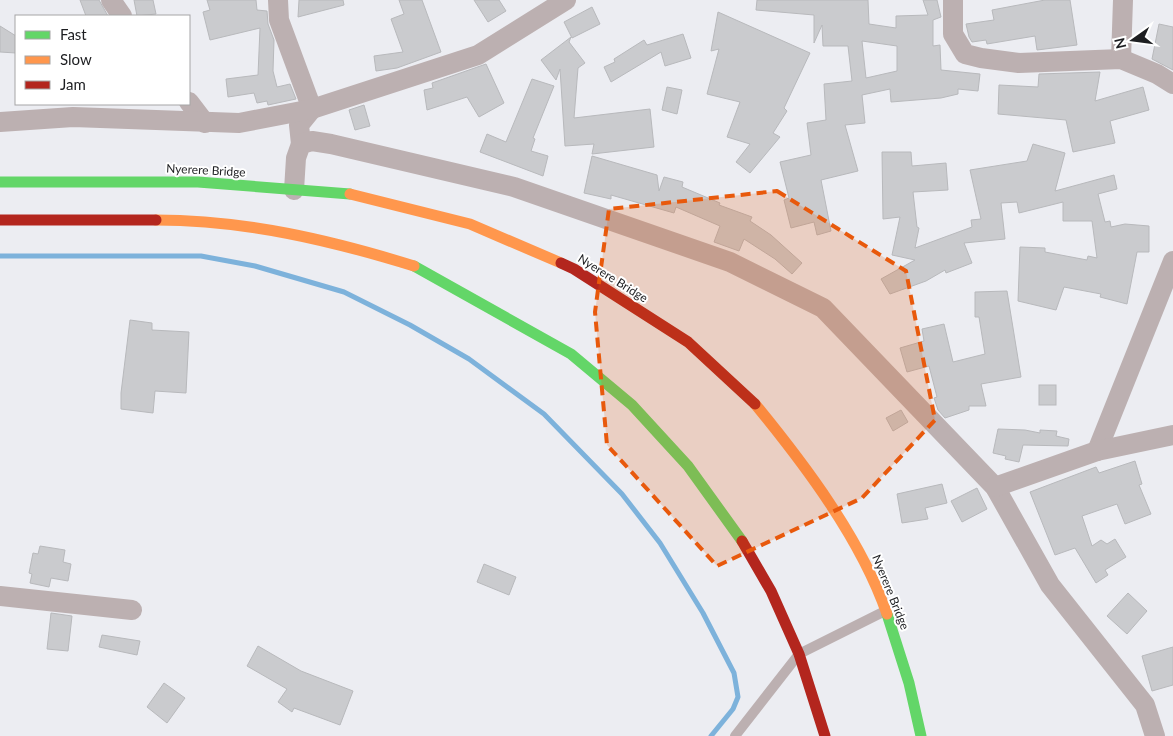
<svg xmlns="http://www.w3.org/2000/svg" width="1173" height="736" viewBox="0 0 1173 736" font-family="Lato,sans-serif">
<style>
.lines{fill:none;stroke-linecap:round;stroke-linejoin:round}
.stream{stroke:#7db2db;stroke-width:5}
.building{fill:#cacbce;stroke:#b8b9bc;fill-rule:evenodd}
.lane{stroke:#bcb0b1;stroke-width:10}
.street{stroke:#bcb0b1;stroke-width:20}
.fast{stroke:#63d668;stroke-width:11}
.slow{stroke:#ff974d;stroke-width:11}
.jam{stroke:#b3261e;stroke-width:11}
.marked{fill:#e8590c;fill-opacity:0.2;stroke:#e8590c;stroke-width:4;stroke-dasharray:10 6;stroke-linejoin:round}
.labels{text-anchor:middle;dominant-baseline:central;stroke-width:4;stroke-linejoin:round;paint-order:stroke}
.street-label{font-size:12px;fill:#1d1e21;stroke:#fff}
</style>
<rect width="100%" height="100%" fill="#ecedf2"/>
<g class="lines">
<polyline class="stream" points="0,256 201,256 255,266 344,292 410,325 469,359 544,414 622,494 660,543 703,613 734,673 738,697 733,709 711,736"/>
</g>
<g class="building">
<polygon points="80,0 99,0 108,16 86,16"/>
<polygon points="134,0 153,0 156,14 137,16"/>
<polygon points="207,0 256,0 257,10 267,11 268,24 274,40 273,71 277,87 290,84 296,99 268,105 267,101 257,103 254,93 228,97 226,79 258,75 260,28 210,40 203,12 210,10"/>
<polygon points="299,0 343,0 344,5 298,17"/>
<polygon points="399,0 422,0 441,52 397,68 376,71 374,56 403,52 391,19 404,14"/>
<polygon points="474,0 499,0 506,11 488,22"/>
<path d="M 757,0 L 868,0 L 869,24 L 896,28 L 896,16 L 928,15 L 923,0 L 937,0 L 941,17 L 933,20 L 933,46 L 940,45 L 941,70 L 980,74 L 978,91 L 958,89 L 958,94 L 941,98 L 891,102 L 890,89 L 862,95 L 865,123 L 845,125 L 858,171 L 821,180 L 831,231 L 817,235 L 814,222 L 791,228 L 784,200 L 789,198 L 780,162 L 811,155 L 807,123 L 826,120 L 824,84 L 852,81 L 848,46 L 823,46 L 822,25 L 814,43 L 814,15 L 756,10 ZM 862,41 L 897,46 L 897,71 L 866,78 Z"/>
<polygon points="1045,0 1070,0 1077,45 1037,50 1035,36 987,44 986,40 972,42 969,37 966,24 994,20 992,10"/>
<polygon points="592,7 600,24 572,38 564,22"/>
<polygon points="718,12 810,53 784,108 787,111 773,133 780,137 750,173 736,162 750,144 727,137 740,102 707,94 719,49 711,51"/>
<polygon points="1159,24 1173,27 1173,70 1152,59"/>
<polygon points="0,26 16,36 16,53 0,52"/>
<polygon points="683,34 691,58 665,66 661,52 611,82 604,67 615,62 614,59 644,40 647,45"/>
<polygon points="571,37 569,42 585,63 578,68 574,118 650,109 654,147 592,154 594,144 565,146 560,69 556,80 541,60"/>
<polygon points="486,64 504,103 479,117 467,97 427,110 424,90 433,88 432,83"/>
<polygon points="1100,72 1095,101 1143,87 1149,110 1110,121 1115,143 1073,152 1066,120 998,114 999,85 1038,87 1039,74"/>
<polygon points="532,79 554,86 533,138 535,139 531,151 548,156 543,176 480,152 487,134 506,142"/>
<polygon points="667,87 682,90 677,114 662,110"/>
<polygon points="364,105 370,126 355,130 349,110"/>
<polygon points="1033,144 1065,153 1055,191 1114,175 1117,189 1098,194 1105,222 1110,221 1111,227 1125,224 1149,226 1149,252 1137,252 1127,304 1100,297 1101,294 1064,287 1056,310 1018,301 1020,247 1045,248 1045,252 1087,260 1088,256 1097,258 1092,221 1063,221 1063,202 1019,213 1017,202 1001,203 1005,239 964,243 972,263 946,273 945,270 926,281 890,294 881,279 915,260 892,255 900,217 883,219 882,152 911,152 912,166 946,163 948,190 913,192 917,227 919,228 915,248 972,227 971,220 981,219 970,170 1027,161"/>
<polygon points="592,156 657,175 659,191 664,177 683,182 682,187 720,203 719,205 752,217 750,221 771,235 802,263 792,274 775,259 744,239 739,251 714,242 720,226 676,207 674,213 611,195 611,199 584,193"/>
<polygon points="1007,291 1021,377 981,384 986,406 969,406 969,410 945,418 938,410 934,398 937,397 929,366 907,372 900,348 924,341 922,329 944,324 953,362 985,354 979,317 975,317 975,292"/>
<polygon points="130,320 152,323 152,330 189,332 186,393 155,391 153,413 121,409 121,393"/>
<rect x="1039" y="385" width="17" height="20"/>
<polygon points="901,410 908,422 893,431 886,418"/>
<polygon points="998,429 1025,430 1040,433 1040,430 1057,431 1056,436 1069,439 1068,446 1023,445 1019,462 1005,459 1006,456 993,453"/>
<polygon points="1135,461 1142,484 1139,485 1151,514 1125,524 1117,504 1082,516 1092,546 1101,540 1107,544 1115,539 1126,557 1105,570 1108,575 1096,583 1075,548 1055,555 1030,492 1096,467 1099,473"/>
<polygon points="942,484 947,503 925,508 928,519 902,523 897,494"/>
<polygon points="977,488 987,509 962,522 951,501"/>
<polygon points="40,546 65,550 63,562 71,564 68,581 51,578 49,587 30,583 32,574 29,573 33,553 38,554"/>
<polygon points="484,564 516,577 509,595 477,582"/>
<polygon points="1128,593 1147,611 1127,634 1107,616"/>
<polygon points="51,613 72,616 68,651 47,649"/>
<polygon points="102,635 140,641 137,655 99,647"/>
<polygon points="258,646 301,671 353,691 340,725 294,708 292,712 278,702 287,689 247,666"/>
<polygon points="1173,647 1173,685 1152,691 1142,656"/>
<polygon points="164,683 185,698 167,723 147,707"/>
</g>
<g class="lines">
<polyline class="lane" points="735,736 799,654 885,611"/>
<g class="street">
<polyline points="111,0 122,16"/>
<polyline points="278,0 279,20 312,109 299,125 301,144"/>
<polyline points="953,0 953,34 965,54 981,58 1019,63 1121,59 1157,74 1173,84"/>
<polyline points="1121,59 1123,0"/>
<polyline points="189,102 205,123"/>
<polyline points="0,122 73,117 239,123 312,109 478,55 566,0"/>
<polyline points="294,190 296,158 301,144 312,141 331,144 514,187 730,262 823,308 995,487 1050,585 1145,705 1155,736"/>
<polyline points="1097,451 1173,261"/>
<polyline points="995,487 1097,451 1173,435"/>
<polyline points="0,596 132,610"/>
</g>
<g class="fast">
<polyline points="0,182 198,182 350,194"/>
<polyline points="414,266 571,354 632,405 688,466 742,541"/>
<polyline points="887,614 909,683 921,736"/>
</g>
<g class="slow">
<polyline points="350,194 470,224 561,263"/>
<path d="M 156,220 C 245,220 330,240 414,266"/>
<path d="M 755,404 C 805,465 861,539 887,614"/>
</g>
<g class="jam">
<polyline points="0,220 156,220"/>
<polyline points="561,263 574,269 688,342 755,404"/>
<polyline points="742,541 771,591 799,654 825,736"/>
</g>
</g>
<path class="marked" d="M 777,191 L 906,271 L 935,420 L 862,498 L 717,566 L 607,445 L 595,312 L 609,209 Z"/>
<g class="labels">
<g class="street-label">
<text transform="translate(206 170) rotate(3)">Nyerere Bridge</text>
<text transform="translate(613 278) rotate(32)">Nyerere Bridge</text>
<text transform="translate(891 592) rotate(68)">Nyerere Bridge</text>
</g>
</g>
<rect x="15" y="15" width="175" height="90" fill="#ffffff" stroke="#a5a5a6"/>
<rect x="25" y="31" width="25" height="8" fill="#63d668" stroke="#a5a5a6"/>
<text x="60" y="40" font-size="15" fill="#1d1e21">Fast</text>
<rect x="25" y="56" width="25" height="8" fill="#ff974d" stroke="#a5a5a6"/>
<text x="60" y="65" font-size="15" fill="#1d1e21">Slow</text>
<rect x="25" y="81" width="25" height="8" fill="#b3261e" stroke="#a5a5a6"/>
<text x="60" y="90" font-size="15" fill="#1d1e21">Jam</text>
<g transform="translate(1133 40) rotate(256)" stroke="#ffffff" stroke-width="4" paint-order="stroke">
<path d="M0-4L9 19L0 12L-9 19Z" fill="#1d1e21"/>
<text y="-8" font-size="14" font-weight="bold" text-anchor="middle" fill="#1d1e21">N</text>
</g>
</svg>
